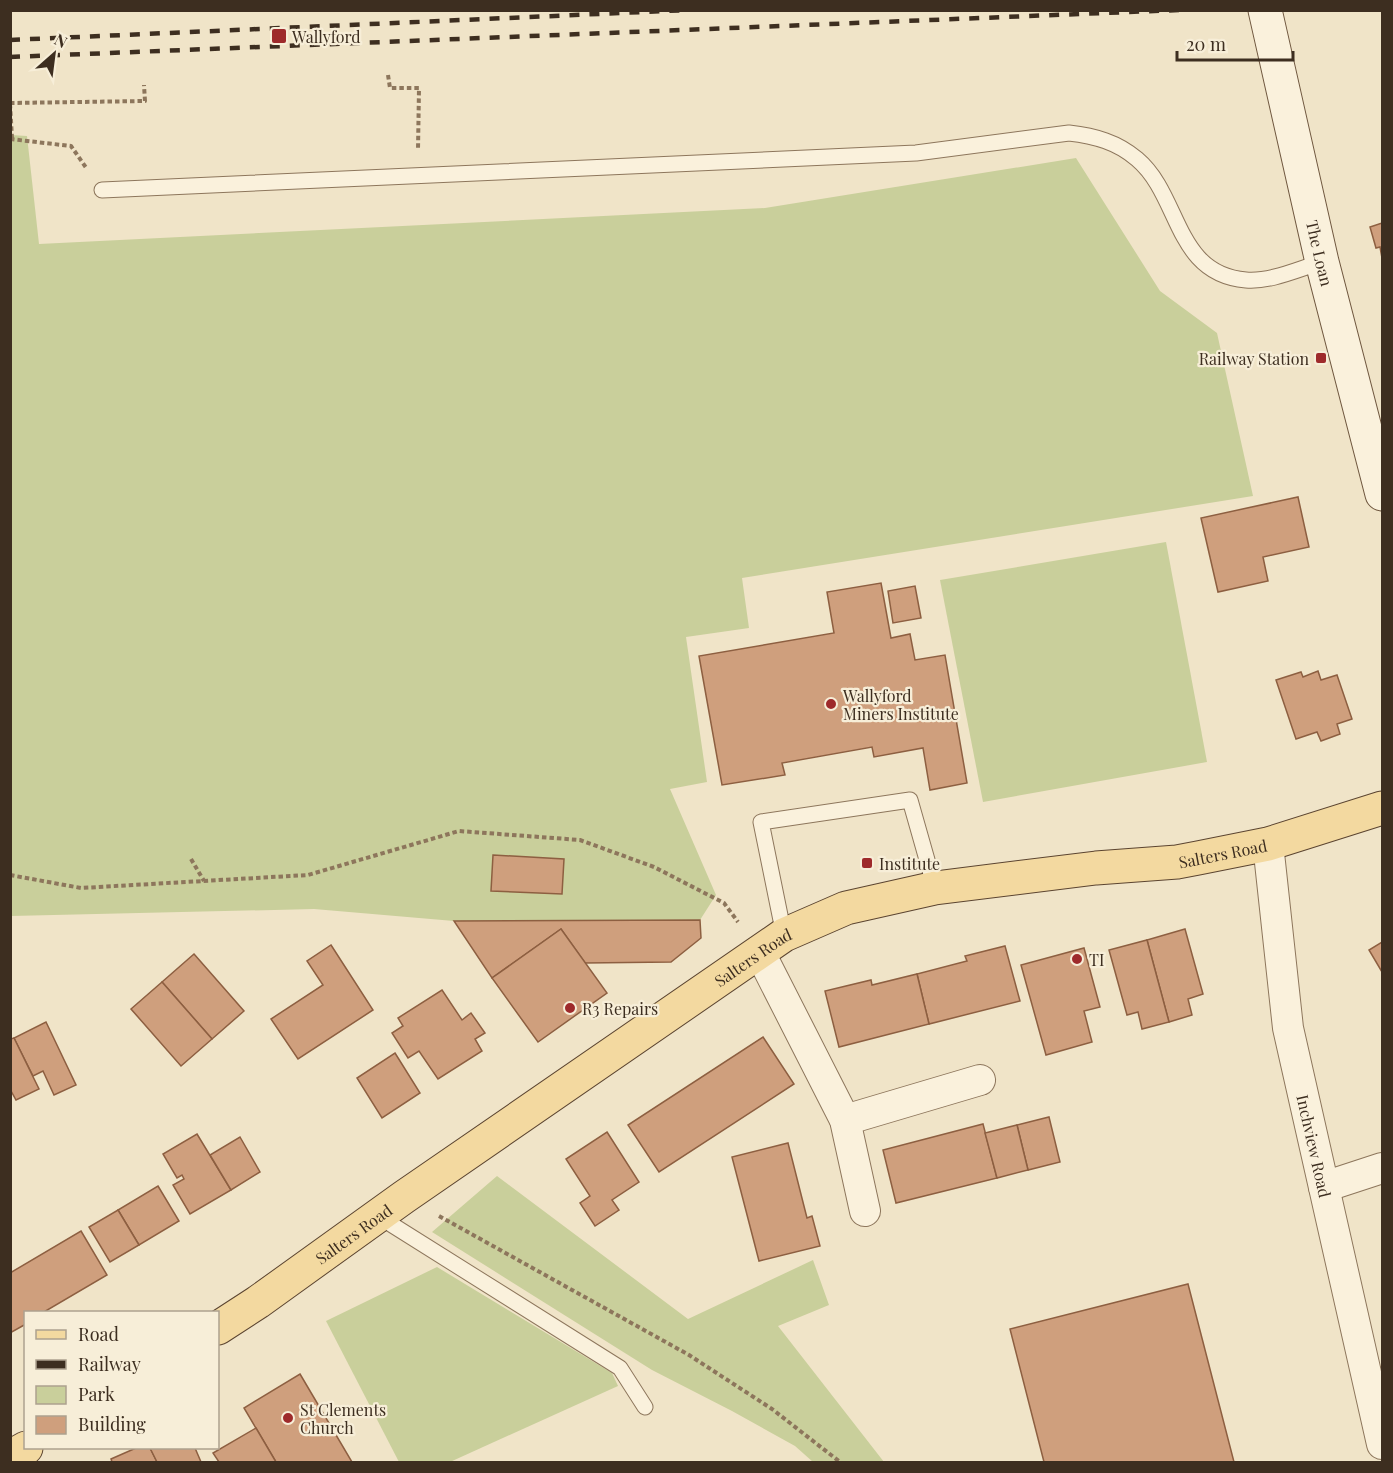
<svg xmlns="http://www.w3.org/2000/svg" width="1393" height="1473" viewBox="0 0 1393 1473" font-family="'Playfair Display',serif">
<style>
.green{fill:#c9cf9b}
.building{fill:#cf9f7d;stroke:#8d5f41;stroke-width:1.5}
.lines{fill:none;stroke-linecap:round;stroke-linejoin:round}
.lane-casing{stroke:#8d765c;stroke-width:17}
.street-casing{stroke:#8d765c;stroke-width:32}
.secondary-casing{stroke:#6f573f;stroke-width:35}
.primary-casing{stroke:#5b4430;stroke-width:35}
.path{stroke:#8d765c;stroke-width:4;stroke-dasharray:4.5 3;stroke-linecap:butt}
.lane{stroke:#faf1dc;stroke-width:15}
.street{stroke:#faf1dc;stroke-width:30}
.secondary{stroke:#faf1dc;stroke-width:33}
.primary{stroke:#f3d9a0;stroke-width:33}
.rail{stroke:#3d2e20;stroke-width:4.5;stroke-dasharray:10 10;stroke-linecap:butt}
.poi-dot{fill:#9e2a2b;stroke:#f7eed8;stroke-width:2}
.labels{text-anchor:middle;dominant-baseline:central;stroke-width:4.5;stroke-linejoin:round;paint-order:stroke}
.poi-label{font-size:16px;fill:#3d2e20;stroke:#f7eed8;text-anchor:start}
.street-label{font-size:16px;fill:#3d2e20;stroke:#f7eed8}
</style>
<rect width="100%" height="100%" fill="#f0e4c8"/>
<g class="green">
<polygon points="11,135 27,136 39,244 765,208 1076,158 1160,291 1217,333 1253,496 742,578 749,628 686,637 707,782 670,789 716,895 700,920 454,921 314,909 11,916"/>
<polygon points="1166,542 1207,762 983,802 940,580"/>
<polygon points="497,1176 688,1319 813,1260 829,1305 778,1326 884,1462 813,1462 795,1446 732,1411 652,1370 432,1232"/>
<polygon points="437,1267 612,1373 618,1386 450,1462 399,1462 326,1321"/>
</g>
<g class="building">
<polygon points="1382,223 1382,258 1380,247 1376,248 1370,227"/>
<polygon points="1298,497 1309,547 1263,557 1268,581 1218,592 1201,518"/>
<polygon points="881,583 891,638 910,634 915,660 945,655 967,783 930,790 923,748 874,757 872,747 782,763 785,775 722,785 699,656 834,633 827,592"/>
<polygon points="915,586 921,618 893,623 888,591"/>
<polygon points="1318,671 1321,680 1337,675 1352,719 1337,724 1340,734 1321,741 1317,732 1296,739 1276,680 1301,672 1303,677"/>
<polygon points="493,855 564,859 562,894 491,891"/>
<polygon points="700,920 701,938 671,962 585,963 561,929 492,978 454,921"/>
<polygon points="561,929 607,993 538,1042 492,978"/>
<polygon points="1185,929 1203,994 1188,999 1192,1015 1169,1022 1147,940"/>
<polygon points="1147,940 1169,1022 1142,1029 1138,1012 1127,1015 1109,950"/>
<polygon points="1382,942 1382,972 1369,950"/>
<polygon points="331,945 373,1010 298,1059 271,1019 323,985 307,961"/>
<polygon points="1005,946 1020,1001 929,1024 917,974 967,961 965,956"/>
<polygon points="1084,948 1100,1007 1084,1011 1092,1042 1046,1055 1021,965"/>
<polygon points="194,954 244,1011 212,1039 162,982"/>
<polygon points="917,974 929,1024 839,1047 825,991 871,980 872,985"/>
<polygon points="162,982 212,1039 181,1066 131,1009"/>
<polygon points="442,990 462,1020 471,1013 485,1033 475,1039 482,1051 438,1079 419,1051 408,1058 392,1033 403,1026 398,1018"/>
<polygon points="46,1022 76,1085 54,1095 43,1071 33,1076 14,1038"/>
<polygon points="763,1037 794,1084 659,1172 628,1125"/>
<polygon points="14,1038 39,1089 16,1100 10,1089 10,1039"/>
<polygon points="395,1053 420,1093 382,1118 357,1078"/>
<polygon points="1049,1117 1060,1162 1028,1170 1017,1125"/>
<polygon points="983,1124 997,1178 896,1203 883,1150"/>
<polygon points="1017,1125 1028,1170 997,1178 985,1133"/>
<polygon points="607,1132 639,1182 612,1200 619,1210 595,1226 580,1203 590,1196 566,1159"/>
<polygon points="197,1134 231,1190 190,1214 173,1185 184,1179 182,1175 177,1178 163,1154"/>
<polygon points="240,1137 260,1172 231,1190 210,1155"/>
<polygon points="788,1143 807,1218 812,1216 820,1246 759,1261 732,1157"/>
<polygon points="158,1186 179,1221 139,1245 118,1210"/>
<polygon points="118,1210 139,1245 110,1262 89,1227"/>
<polygon points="81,1231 107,1275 44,1312 26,1312 26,1324 10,1333 10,1273"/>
<polygon points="1188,1284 1234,1462 1044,1462 1010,1329"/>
<polygon points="300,1374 352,1462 276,1462 244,1408"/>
<polygon points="256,1428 276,1462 219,1462 213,1453"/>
<polygon points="136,1448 150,1448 157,1462 112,1462 111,1459"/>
<polygon points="150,1448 195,1448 201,1462 157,1462"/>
</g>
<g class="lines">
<g class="lane-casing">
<g id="lane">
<path d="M 102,190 L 916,153 L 1069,133 C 1095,136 1117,142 1137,159 C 1181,196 1174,274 1246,280 C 1271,282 1298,269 1322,262"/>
<polyline points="784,935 761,822 910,800 935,888"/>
<polyline points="378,1216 620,1368 645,1407"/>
</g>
</g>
<g class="street-casing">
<g id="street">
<path id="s1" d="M 1268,844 L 1288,1028 L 1382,1444"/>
<polyline points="759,951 845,1120 865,1211"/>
<polyline points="845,1120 980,1080"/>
<polyline points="1324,1187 1382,1168"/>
</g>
</g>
<g class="secondary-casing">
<g id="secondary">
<path id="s2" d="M 1265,10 L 1322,262 L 1382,494"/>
</g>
</g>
<g class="primary-casing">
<g id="primary">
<path id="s3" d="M 218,1328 L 258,1302 L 404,1197 L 784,935 L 846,908 L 935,888 L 1096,868 L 1177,862 L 1198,858 L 1268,844 L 1382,808"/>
<polyline points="10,1457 26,1448"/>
</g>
</g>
<g class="path">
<polyline points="388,75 390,88 419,88 418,150"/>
<polyline points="10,103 145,101 144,85"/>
<polyline points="10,104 12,138"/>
<polyline points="10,139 71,146 87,169"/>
<polyline points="191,859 204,881"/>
<polyline points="10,875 81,888 308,875 459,831 580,840 654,867 724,903 738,922"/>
<polyline points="439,1216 689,1355 772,1409 840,1462"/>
</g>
<use href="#lane" class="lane"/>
<use href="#street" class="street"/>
<use href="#secondary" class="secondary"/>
<use href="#primary" class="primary"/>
<g class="rail">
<polyline points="10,40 688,10"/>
<polyline points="10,57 1179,10"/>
</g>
</g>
<g class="poi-dot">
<rect x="271" y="28" width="16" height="16" rx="3"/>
<rect x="1315" y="352" width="12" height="12" rx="3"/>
<circle cx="831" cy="704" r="6"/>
<rect x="861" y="857" width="12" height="12" rx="3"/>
<circle cx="1077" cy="959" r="6"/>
<circle cx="570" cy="1008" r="6"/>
<circle cx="288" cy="1418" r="6"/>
</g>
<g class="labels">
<g class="poi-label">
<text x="292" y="36">Wallyford</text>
<text x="1309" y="358" text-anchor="end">Railway Station</text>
<text x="843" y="695">Wallyford<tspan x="843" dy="18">Miners Institute</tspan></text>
<text x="879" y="863">Institute</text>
<text x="1089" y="959">TI</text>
<text x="582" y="1008">R3 Repairs</text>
<text x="300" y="1409">St Clements<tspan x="300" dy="18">Church</tspan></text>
</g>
<g class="street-label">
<text stroke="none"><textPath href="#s2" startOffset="249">The Loan</textPath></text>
<text stroke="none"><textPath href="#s3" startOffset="1138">Salters Road</textPath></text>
<text stroke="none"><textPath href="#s3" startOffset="651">Salters Road</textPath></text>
<text stroke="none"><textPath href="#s1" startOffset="306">Inchview Road</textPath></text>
<text stroke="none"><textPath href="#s3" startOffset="165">Salters Road</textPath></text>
</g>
</g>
<rect width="1393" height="1473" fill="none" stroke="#3d2e20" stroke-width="24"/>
<rect x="24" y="1311" width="195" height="138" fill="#f7eed8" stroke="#ada18e" stroke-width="1.5"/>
<rect x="36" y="1330" width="30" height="9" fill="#f3d9a0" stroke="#ada18e" stroke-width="1.5"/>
<text x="78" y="1341" font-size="18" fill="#3d2e20">Road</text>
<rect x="36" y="1360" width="30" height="9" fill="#3d2e20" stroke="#ada18e" stroke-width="1.5"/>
<text x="78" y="1371" font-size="18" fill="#3d2e20">Railway</text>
<rect x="36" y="1386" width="30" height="18" fill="#c9cf9b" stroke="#ada18e" stroke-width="1.5"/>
<text x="78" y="1401" font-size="18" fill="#3d2e20">Park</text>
<rect x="36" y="1416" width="30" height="18" fill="#cf9f7d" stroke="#ada18e" stroke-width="1.5"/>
<text x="78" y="1431" font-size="18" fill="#3d2e20">Building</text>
<g transform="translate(54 54) rotate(28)" stroke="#f7eed8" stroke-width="4.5" paint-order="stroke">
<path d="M0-4.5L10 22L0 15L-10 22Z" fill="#3d2e20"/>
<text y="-9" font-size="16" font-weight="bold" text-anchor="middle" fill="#3d2e20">N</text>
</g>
<path d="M1177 51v9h116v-9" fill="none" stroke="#3d2e20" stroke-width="3"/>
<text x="1186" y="51" font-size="18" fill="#3d2e20" stroke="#f7eed8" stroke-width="4.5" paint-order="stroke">20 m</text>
</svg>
